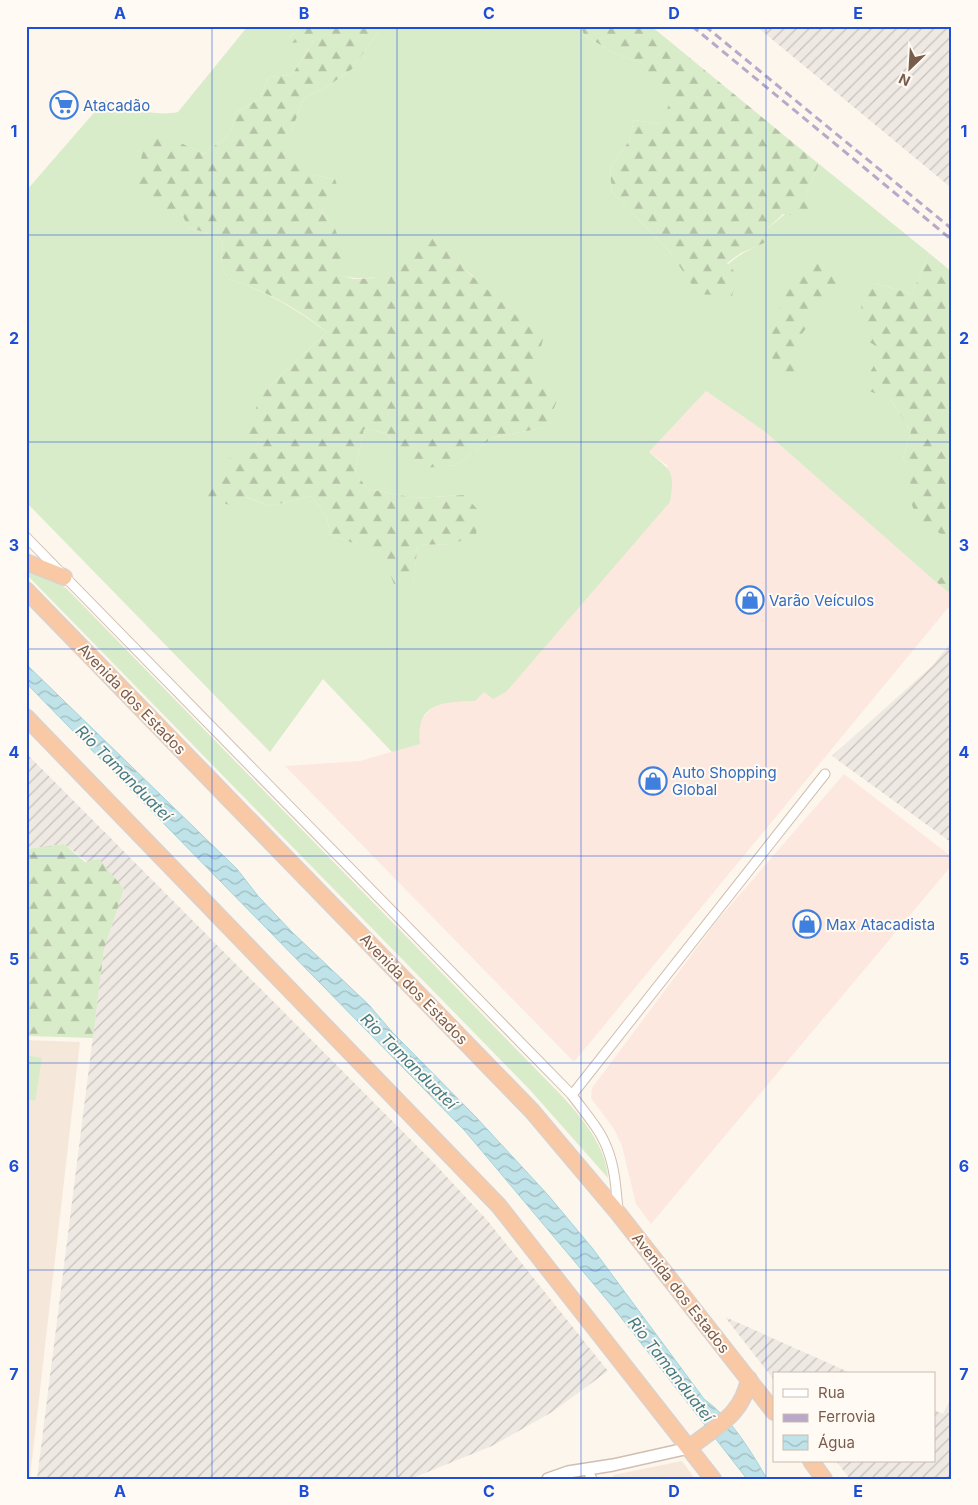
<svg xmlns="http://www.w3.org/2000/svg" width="978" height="1505" viewBox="0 0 978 1505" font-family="Inter,sans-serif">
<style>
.residential{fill:#f5e8da}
.commercial{fill:#fde8e0}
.industrial{fill:url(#industrial-furrows)}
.grass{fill:#d8ecc9}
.forest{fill:url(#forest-firs)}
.water{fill:url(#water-waves);stroke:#a5d3da}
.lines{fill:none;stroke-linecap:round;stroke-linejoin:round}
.minor-casing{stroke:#d1beb0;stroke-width:11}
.tertiary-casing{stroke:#d1beb0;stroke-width:14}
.trunk-casing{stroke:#dad1cd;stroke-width:18}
.minor{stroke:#fff;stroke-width:9}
.tertiary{stroke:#fff;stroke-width:11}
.trunk{stroke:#f9c8a4;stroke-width:15}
.rail{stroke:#b9a8c9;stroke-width:3;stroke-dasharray:8 5;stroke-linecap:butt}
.grid{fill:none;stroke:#1d4ed8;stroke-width:1;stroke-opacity:0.55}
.labels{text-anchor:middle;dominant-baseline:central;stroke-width:4;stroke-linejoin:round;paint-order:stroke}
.shop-label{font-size:15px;fill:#366cbe;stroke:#fffaf3;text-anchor:start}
.street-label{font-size:15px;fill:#7a5c4d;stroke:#fffaf3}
.water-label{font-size:16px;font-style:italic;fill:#437c86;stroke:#fffaf3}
.neatline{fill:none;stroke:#1d4ed8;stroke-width:2}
.grid-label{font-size:16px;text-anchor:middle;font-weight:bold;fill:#1d4ed8}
</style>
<defs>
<pattern id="industrial-furrows" width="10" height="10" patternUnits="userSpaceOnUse" patternTransform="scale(1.25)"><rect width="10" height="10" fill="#efe9e4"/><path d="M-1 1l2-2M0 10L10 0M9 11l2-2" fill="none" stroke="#c7c0bb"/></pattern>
<pattern id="forest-firs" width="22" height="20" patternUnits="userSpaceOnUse" patternTransform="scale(1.25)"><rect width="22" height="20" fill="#d8ecc9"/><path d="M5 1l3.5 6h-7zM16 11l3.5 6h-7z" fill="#b4c2a5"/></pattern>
<pattern id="water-waves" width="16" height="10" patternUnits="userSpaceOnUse" patternTransform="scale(1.25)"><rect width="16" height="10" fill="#bfe3e8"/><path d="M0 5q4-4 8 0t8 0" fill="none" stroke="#a0bbbe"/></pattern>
</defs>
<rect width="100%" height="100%" fill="#fdf6ec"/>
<g class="residential">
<polygon points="26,1040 80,1042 30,1477 26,1475"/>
<polygon points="682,1461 695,1479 613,1479 613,1475"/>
</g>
<g class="commercial">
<polygon points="706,391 764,431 952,595 952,603 574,1062 285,766 360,761 419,744 418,731 422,719 432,708 442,702 475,701 668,466 649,452"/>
<polygon points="844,774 952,857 952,865 651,1224 636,1204 622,1146 614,1129 591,1098 592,1088 716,922"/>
</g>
<g class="industrial">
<polygon points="756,26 952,26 952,189 943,181"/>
<polygon points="952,641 952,843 832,756 933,665"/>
<polygon points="26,753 432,1161 487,1220 608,1371 552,1412 492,1446 410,1479 37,1479 104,949 124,889 64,844 26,849"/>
<polygon points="725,1317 853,1374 774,1374 774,1380"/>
<polygon points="952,1396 952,1479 850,1479 836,1461 934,1461 934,1410 943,1414"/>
</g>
<g class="grass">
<path d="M 248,26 L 299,26 L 300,28 L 289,38 L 314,40 L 292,75 L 268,77 L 261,98 L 236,112 L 230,134 L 204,154 L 181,143 L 181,212 L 188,227 L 212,235 L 223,241 L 221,265 L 228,279 C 265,290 296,309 327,332 L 261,394 L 257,452 L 245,497 L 270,506 L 311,496 L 327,517 L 330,535 L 383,553 L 413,583 L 418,545 L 451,544 L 464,495 L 416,498 L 367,489 L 355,471 L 364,429 L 386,433 L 414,468 L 456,465 L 492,438 L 546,427 L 532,383 L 473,276 L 463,268 L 458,255 C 420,265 377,286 338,275 L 334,226 L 321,212 L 339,195 L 335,179 L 313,175 L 290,150 L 291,132 L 304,98 L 328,86 L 352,69 L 382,26 L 507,26 L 520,29 L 523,26 L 581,26 L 584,35 L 616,54 L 642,63 L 670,105 L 660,124 L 634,120 L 629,141 L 610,168 L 612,192 L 670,252 L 699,294 C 722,268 733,256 766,242 L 766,230 L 805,197 L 819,164 L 929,253 L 912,294 L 874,283 L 890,399 L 911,431 L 903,458 L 911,472 L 911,503 L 952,542 L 950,573 L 935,581 L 764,431 L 706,391 L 649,452 C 672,472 675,470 670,502 L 506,692 L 493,699 L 484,692 L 475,701 C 443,702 415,702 420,744 L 392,752 L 323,679 L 270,752 L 26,502 L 26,191 L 105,100 C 128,108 154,117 178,112 Z"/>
<path d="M 26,567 L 54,579 L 67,589 L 562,1096 C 582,1118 606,1146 608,1178 L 531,1091 L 26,574 Z"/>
<polygon points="26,1055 42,1058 35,1101 26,1099"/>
</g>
<g class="forest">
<path d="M 321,26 L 382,26 L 352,69 L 328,86 L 304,98 L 291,132 L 291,150 L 313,175 L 335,179 L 340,195 L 321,212 L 334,226 L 346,259 L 338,275 L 354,279 L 374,278 L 426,234 L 458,255 L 463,268 L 543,339 L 532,383 L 559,396 L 546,427 L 492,438 L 456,465 L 414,469 L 386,433 L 364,429 L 355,471 L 367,489 L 416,498 L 464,495 L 479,511 L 476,536 L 451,544 L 418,545 L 413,584 L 394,584 L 382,553 L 330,535 L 327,517 L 311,496 L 270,506 L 246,497 L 236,507 L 201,496 L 231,457 L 257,452 L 247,434 L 261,394 L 327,332 C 297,308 264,290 228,279 L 221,265 L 223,241 L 212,235 L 188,227 L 181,212 L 155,214 L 136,190 L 145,136 L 181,143 L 204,154 L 230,134 L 236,112 L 261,98 L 268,77 L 292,75 L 314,40 L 292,43 L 289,38 L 300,28 Z"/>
<polygon points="581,26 651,26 819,164 805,197 811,207 804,216 783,214 766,230 766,242 741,253 727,263 738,276 732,296 698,294 670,252 612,192 610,168 629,141 634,120 660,124 669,105 642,63 616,54 584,35"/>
<path d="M 929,253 L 952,272 L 952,542 C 938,531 916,521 911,502 C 907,482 916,480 903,458 L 911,431 L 890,399 L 861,388 L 883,350 L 864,339 L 860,291 L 874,283 L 912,294 Z"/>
<polygon points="820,260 837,266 841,290 816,315 798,339 795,371 788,375 772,358 770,326 777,317 787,287 798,283 805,265"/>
<polygon points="952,571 952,595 935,581"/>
<polygon points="64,844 85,862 99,859 124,889 104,949 93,1038 26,1036 26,849"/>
</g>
<path class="water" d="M 26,664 L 237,869 L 258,896 L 292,932 L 369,1005 L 393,1033 L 475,1116 L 548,1195 L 593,1249 L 704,1399 C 731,1418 751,1451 767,1479 L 747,1479 L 612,1306 L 465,1131 L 26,683 Z"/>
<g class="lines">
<g class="minor-casing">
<g id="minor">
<path d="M 26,537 L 572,1095 C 584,1112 600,1129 607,1148 C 615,1168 616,1189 618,1210"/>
<polyline points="572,1095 825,774"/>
<polyline points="587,1469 592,1479"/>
</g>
</g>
<g class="tertiary-casing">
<polyline id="tertiary" points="548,1479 568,1472 613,1465 689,1448"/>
</g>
<g class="trunk-casing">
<g id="trunk">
<polyline points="26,562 64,577"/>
<polyline points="26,590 532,1111 618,1213 774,1412"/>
<polyline points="26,717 499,1206 713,1479"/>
<path d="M 689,1448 C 716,1426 742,1416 749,1379"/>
<polyline points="811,1461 824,1479"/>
</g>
</g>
<use href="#minor" class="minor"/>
<use href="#tertiary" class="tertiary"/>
<use href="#trunk" class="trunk"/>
<g class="rail">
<polyline points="692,26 952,240"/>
<polyline points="705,26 952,229"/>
</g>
</g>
<path class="grid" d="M 212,26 L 212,1479M 397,26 L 397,1479M 581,26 L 581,1479M 766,26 L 766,1479M 26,235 L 952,235M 26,442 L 952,442M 26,649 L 952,649M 26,856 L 952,856M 26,1063 L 952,1063M 26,1270 L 952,1270"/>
<defs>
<g id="supermarket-ring" transform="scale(1.4375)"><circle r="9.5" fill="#fffaf3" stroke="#3f7fe0" stroke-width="1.5"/><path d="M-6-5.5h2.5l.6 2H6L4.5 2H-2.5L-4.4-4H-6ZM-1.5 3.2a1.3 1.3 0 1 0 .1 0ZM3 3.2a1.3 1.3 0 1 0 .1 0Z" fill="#3f7fe0"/></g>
<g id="shop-ring" transform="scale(1.4375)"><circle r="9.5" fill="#fffaf3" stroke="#3f7fe0" stroke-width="1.5"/><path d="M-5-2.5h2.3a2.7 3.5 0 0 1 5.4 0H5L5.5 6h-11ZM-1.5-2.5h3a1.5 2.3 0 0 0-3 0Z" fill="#3f7fe0"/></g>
</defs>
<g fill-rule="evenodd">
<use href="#supermarket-ring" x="64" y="105"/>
<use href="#shop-ring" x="750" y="600"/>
<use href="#shop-ring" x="653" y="781"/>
<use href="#shop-ring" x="807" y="924"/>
</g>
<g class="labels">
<g class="shop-label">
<text x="83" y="105">Atacadão</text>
<text x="769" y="600">Varão Veículos</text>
<text x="672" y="772">Auto Shopping<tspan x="672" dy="17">Global</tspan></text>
<text x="826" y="924">Max Atacadista</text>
</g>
<g class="street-label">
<text transform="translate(132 699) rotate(46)">Avenida dos Estados</text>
<text transform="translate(414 989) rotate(46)">Avenida dos Estados</text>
<text transform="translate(681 1293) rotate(52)">Avenida dos Estados</text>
</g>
<g class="water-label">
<text transform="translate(124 773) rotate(45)">Rio Tamanduateí</text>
<text transform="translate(409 1061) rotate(45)">Rio Tamanduateí</text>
<text transform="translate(671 1369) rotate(52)">Rio Tamanduateí</text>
</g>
</g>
<rect width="978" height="1505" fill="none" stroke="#fffaf3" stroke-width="55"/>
<rect x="773" y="1372" width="162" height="90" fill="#fffaf3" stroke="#cabbb1"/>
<rect x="783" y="1389" width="25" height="8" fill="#ffffff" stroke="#cabbb1"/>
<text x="818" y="1398" font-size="15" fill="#7a5c4d">Rua</text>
<rect x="783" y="1414" width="25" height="8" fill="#b9a8c9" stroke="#cabbb1"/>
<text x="818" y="1422" font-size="15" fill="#7a5c4d">Ferrovia</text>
<rect x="783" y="1435" width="25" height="15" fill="url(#water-waves)" stroke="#cabbb1"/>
<text x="818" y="1448" font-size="15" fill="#7a5c4d">Água</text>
<g transform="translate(910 68) rotate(205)" stroke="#fffaf3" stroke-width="4" paint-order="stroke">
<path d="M0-4L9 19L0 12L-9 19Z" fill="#7a5c4d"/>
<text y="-8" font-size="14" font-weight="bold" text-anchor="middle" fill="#7a5c4d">N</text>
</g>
<rect x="28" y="28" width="922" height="1450" class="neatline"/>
<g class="grid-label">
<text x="120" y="19">A</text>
<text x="304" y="19">B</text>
<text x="489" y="19">C</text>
<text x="674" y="19">D</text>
<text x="858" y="19">E</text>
<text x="14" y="137">1</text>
<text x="964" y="137">1</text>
<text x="14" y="344">2</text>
<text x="964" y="344">2</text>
<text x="14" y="551">3</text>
<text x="964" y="551">3</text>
<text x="14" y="758">4</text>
<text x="964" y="758">4</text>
<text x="14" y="965">5</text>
<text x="964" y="965">5</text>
<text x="14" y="1172">6</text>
<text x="964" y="1172">6</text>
<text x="14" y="1380">7</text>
<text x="964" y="1380">7</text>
<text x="120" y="1497">A</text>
<text x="304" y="1497">B</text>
<text x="489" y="1497">C</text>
<text x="674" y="1497">D</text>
<text x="858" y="1497">E</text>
</g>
</svg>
